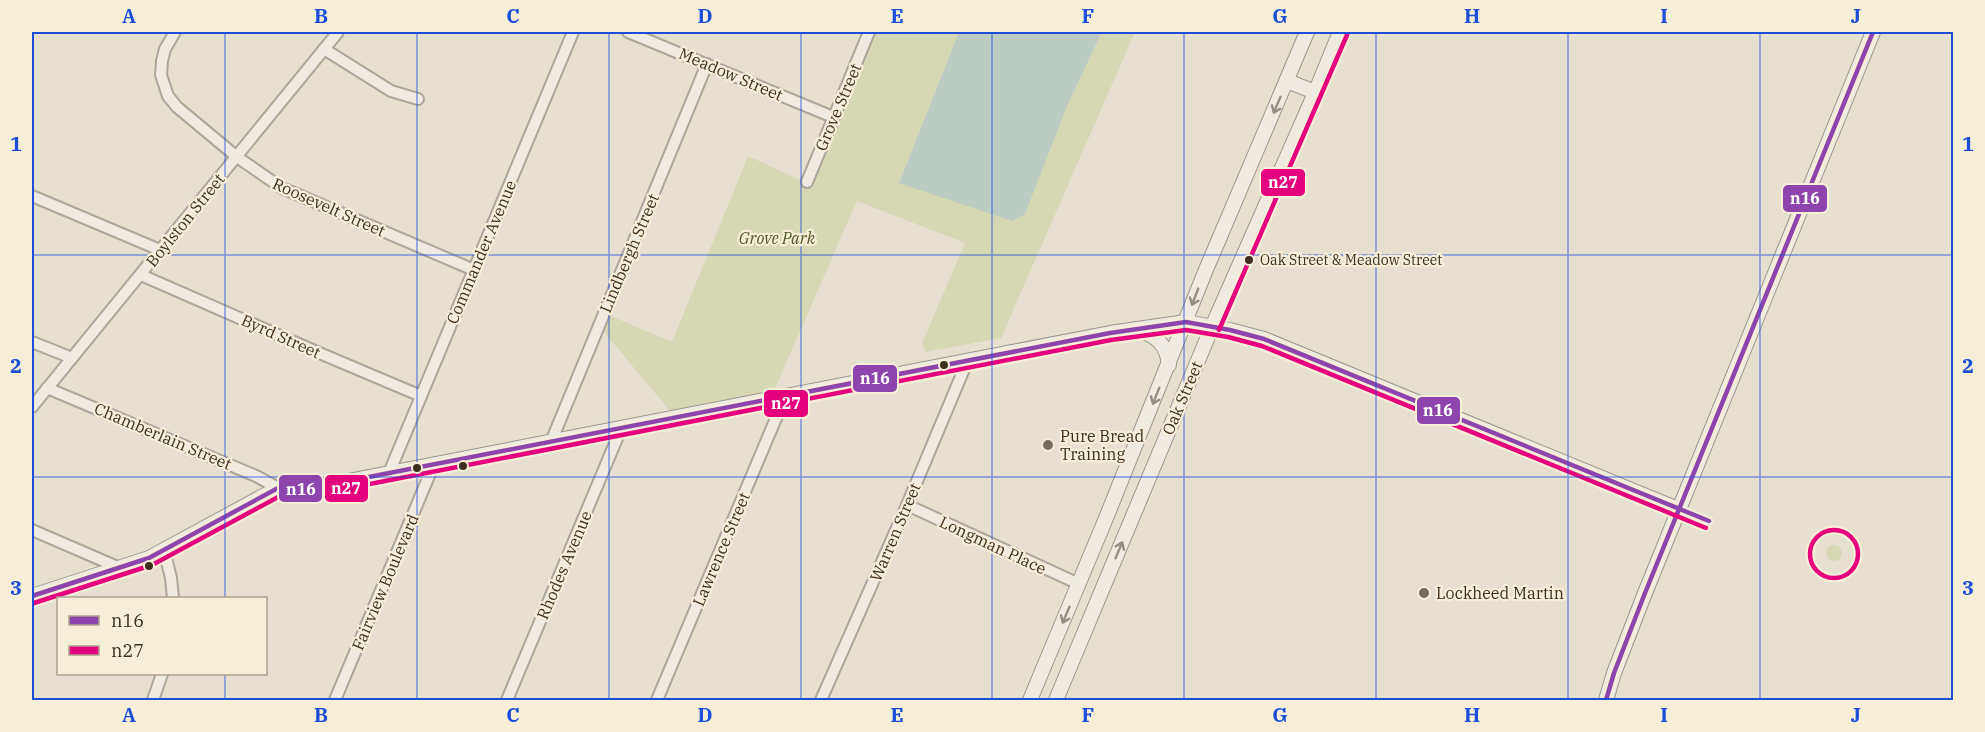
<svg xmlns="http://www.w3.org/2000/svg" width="1985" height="732" viewBox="0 0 1985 732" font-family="'IBM Plex Serif',serif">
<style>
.green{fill:#d6d7b3}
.water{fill:#bcccc2}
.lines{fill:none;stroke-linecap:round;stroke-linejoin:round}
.street-casing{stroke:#ada599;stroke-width:14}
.secondary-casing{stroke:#9c958a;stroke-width:16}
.street{stroke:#efebe3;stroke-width:10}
.secondary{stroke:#efebe3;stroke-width:14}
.bus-1-casing{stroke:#f7eed8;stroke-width:9}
.bus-2-casing{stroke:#f7eed8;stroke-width:9}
.bus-1{stroke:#8e44ad;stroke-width:4.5}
.bus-2{stroke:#e5007d;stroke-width:4.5}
.oneway{stroke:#968c82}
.grid{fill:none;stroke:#1d4ed8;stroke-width:1.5;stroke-opacity:0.55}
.bus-dot{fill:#3d2e20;stroke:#f7eed8;stroke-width:2}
.poi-dot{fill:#786c5e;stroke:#f7eed8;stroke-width:2}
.labels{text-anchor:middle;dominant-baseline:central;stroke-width:4.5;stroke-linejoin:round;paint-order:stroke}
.bus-label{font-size:14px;fill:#3d2e20;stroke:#f7eed8;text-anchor:start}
.street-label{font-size:16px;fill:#3d2e20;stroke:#f7eed8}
.park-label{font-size:16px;font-style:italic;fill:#4d5a26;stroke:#f7eed8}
.poi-label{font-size:16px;fill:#3d2e20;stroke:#f7eed8;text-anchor:start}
.line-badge{stroke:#f7eed8;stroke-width:2}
.badge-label{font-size:16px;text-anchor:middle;font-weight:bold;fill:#fff}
.neatline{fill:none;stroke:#1d4ed8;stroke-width:2}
.grid-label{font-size:20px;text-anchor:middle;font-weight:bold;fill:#1d4ed8}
</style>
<rect width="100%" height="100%" fill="#e7e0d1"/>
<g class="green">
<polygon points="869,32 959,32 899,183 1067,106 1102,32 1135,32 1001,338 926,352 922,343 965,243 857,201 770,400 675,417 599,326 604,313 672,342 748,156 807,183"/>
<circle cx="1834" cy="553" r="8"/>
</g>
<polygon class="water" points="959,32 1102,32 1067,106 1025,214 1012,221 899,183"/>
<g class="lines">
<g class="street-casing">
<g id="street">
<polyline points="175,32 165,49 162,61 161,75 168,96 177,107 237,157 282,188 474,270"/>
<polyline points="628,32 833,117"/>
<polyline points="324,49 391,91 418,99"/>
<polyline points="807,182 869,32"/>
<polyline points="32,196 160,250"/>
<polyline points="141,275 317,352 421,396"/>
<polyline points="32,342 72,358"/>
<polyline points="47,388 256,476 278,488"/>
<polyline points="32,407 338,32"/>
<polyline points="551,442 707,64"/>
<polyline points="389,473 573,32"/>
<polyline points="907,505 1079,584"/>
<polyline points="32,530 120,568"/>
<polyline points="164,550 171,578 173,598"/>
<polyline points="153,700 162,674"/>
<polyline points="335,700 434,464"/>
<polyline points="507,700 621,429"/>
<polyline points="657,700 785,397"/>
<polyline points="821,700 907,505 967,362"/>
</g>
</g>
<g class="secondary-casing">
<g id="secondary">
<polyline points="1287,81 1315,92"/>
<path d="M 1137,329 C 1156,336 1167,344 1169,365"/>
<polyline points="32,596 149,558 278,488 307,489 1110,333 1186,322 1230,330 1264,339 1680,510"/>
<polyline points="1030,700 1104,523 1205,272 1307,32"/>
<polyline points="1056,700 1212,327 1315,93 1340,32"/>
<polyline points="1606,700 1614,673 1645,593 1873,32"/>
</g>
</g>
<use href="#street" class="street"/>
<use href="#secondary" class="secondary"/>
<g class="bus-1-casing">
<g id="bus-1">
<polyline points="32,596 149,558 278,488 307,489 1110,333 1186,322 1230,330 1264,339 1709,521"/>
<polyline points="1606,700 1614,673 1645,593 1873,32"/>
</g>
</g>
<g class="bus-2-casing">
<g id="bus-2">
<polyline points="1219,330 1347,35"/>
<circle cx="1834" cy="554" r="24"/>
<polyline points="34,603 152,565 280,496 308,496 1111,340 1186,330 1228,337 1262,346 1706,528"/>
</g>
</g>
<use href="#bus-1" class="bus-1"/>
<use href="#bus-2" class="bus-2"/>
</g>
<defs><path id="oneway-shaft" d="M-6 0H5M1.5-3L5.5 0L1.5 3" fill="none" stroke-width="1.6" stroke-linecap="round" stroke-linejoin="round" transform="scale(1.5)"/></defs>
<g class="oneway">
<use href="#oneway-shaft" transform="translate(1277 105) rotate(113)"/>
<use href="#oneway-shaft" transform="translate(1195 297) rotate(111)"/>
<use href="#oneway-shaft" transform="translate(1156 396) rotate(112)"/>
<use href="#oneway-shaft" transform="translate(1119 550) rotate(-67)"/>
<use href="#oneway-shaft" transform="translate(1066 615) rotate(113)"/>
</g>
<path class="grid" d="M 225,32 L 225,598M 417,32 L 417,700M 609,32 L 609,700M 801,32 L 801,700M 992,32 L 992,700M 1184,32 L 1184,700M 1376,32 L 1376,700M 1568,32 L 1568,700M 1760,32 L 1760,700M 32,255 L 1954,255M 32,477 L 1954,477M 225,674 L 225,700"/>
<g class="bus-dot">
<circle cx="1249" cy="260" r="5"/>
<circle cx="944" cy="365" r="5"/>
<circle cx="463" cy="466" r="5"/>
<circle cx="417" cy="468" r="5"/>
<circle cx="149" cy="566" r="5"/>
</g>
<g class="poi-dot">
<circle cx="1048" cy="445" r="6"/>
<circle cx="1424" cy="593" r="6"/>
</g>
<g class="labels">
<g class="bus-label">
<text x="1260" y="260">Oak Street &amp; Meadow Street</text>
</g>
<g class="street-label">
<text transform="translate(731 74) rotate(23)">Meadow Street</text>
<text transform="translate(838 107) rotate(-67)">Grove Street</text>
<text transform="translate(329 207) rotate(24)">Roosevelt Street</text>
<text transform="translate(185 220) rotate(-51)">Boylston Street</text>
<text transform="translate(481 252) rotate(-67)">Commander Avenue</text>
<text transform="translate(629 253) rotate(-67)">Lindbergh Street</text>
<text transform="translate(281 336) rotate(24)">Byrd Street</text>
<text transform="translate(1182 398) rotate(-67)">Oak Street</text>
<text transform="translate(163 436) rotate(23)">Chamberlain Street</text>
<text transform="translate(895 532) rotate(-67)">Warren Street</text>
<text transform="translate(993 545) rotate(25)">Longman Place</text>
<text transform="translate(721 549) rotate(-67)">Lawrence Street</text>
<text transform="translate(564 565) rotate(-67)">Rhodes Avenue</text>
<text transform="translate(385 582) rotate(-67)">Fairview Boulevard</text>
</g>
<g class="park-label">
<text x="777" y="238">Grove Park</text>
</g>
<g class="poi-label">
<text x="1060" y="436">Pure Bread<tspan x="1060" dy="18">Training</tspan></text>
<text x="1436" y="593">Lockheed Martin</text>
</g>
</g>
<g class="line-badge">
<rect x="1260" y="168" width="46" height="29" rx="6" fill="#e5007d"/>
<rect x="1782" y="184" width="46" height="29" rx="6" fill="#8e44ad"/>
<rect x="852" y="364" width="46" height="29" rx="6" fill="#8e44ad"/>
<rect x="763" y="389" width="46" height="29" rx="6" fill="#e5007d"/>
<rect x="1416" y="396" width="45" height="29" rx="6" fill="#8e44ad"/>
<rect x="324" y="474" width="45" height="29" rx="6" fill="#e5007d"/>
<rect x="278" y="474" width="45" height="29" rx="6" fill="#8e44ad"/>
</g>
<g class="badge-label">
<text x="1283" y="188">n27</text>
<text x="1805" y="204">n16</text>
<text x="875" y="384">n16</text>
<text x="786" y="409">n27</text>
<text x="1438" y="416">n16</text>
<text x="346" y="494">n27</text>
<text x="301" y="495">n16</text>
</g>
<rect width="1985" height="732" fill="none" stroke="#f7eed8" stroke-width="66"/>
<rect x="57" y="597" width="210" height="78" fill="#f7eed8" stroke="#ada18e" stroke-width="1.5"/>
<rect x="69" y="616" width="30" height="9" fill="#8e44ad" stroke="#ada18e" stroke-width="1.5"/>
<text x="111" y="627" font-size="18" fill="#3d2e20">n16</text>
<rect x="69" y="646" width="30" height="9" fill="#e5007d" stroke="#ada18e" stroke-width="1.5"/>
<text x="111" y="657" font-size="18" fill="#3d2e20">n27</text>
<rect x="33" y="33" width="1919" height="666" class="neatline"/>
<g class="grid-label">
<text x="129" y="23">A</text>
<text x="321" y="23">B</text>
<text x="513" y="23">C</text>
<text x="705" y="23">D</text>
<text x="897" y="23">E</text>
<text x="1088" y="23">F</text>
<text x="1280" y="23">G</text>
<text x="1472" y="23">H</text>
<text x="1664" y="23">I</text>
<text x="1856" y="23">J</text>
<text x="16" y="151">1</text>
<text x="1968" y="151">1</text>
<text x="16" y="373">2</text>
<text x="1968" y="373">2</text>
<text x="16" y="595">3</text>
<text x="1968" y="595">3</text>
<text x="129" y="722">A</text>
<text x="321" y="722">B</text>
<text x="513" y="722">C</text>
<text x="705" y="722">D</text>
<text x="897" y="722">E</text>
<text x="1088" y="722">F</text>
<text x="1280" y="722">G</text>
<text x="1472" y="722">H</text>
<text x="1664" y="722">I</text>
<text x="1856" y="722">J</text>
</g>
</svg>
